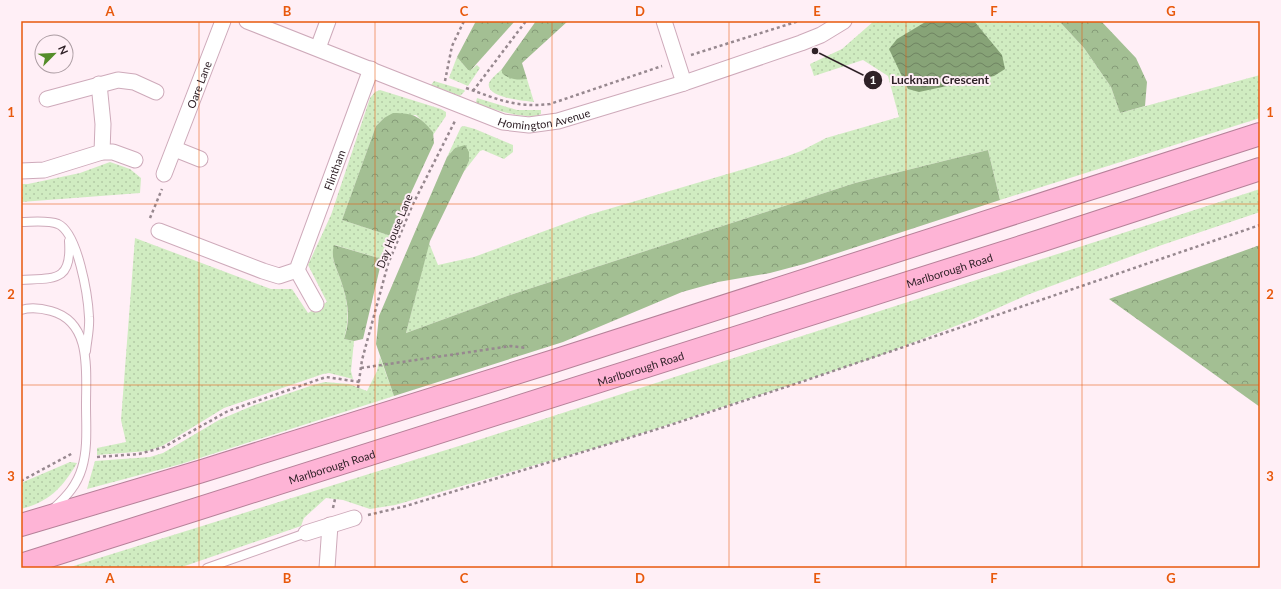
<svg xmlns="http://www.w3.org/2000/svg" width="1281" height="589" viewBox="0 0 1281 589" font-family="Lato,sans-serif">
<style>
.grass{fill:url(#grass-dots)}
.forest{fill:url(#forest-crowns)}
.water{fill:url(#water-waves)}
.lines{fill:none;stroke-linecap:round;stroke-linejoin:round}
.lane-casing{stroke:#ceaaba;stroke-width:10}
.street-casing{stroke:#ceaaba;stroke-width:17}
.highway-casing{stroke:#b68199;stroke-width:24}
.path{stroke:#97888f;stroke-width:2.5;stroke-dasharray:3 3;stroke-linecap:butt}
.lane{stroke:#fff;stroke-width:8}
.street{stroke:#fff;stroke-width:15}
.highway{stroke:#feb4d6;stroke-width:22}
.grid{fill:none;stroke:#e8590c;stroke-width:1;stroke-opacity:0.55}
.labels{text-anchor:middle;dominant-baseline:central;stroke-width:4;stroke-linejoin:round;paint-order:stroke}
.street-label{font-size:11px;fill:#2f2127;stroke:#ffeff6}
.leader{fill:none;stroke:#2f2127;stroke-width:1.5}
.callout-dot{fill:#2f2127;stroke:#ffeff6;stroke-width:1.5}
.mark-label{font-size:12px;text-anchor:middle;font-weight:bold;fill:#fff}
.callout-label{font-size:12px;text-anchor:middle;font-weight:bold;fill:#2f2127;stroke:#ffeff6;stroke-width:4;stroke-linejoin:round;paint-order:stroke}
.neatline{fill:none;stroke:#e8590c;stroke-width:1.5}
.grid-label{font-size:13px;text-anchor:middle;font-weight:bold;fill:#e8590c}
</style>
<defs>
<pattern id="grass-dots" width="8" height="8" patternUnits="userSpaceOnUse"><rect width="8" height="8" fill="#d0ecc1"/><path d="M2 2h.1M6 6h.1" fill="none" stroke="#b3caa6" stroke-width="1.8" stroke-linecap="round"/></pattern>
<pattern id="forest-crowns" width="20" height="18" patternUnits="userSpaceOnUse"><rect width="20" height="18" fill="#a3bf93"/><path d="M2 6a3 3 0 1 1 6 0M12 15a3 3 0 1 1 6 0" fill="none" stroke="#859b78"/></pattern>
<pattern id="water-waves" width="16" height="10" patternUnits="userSpaceOnUse"><rect width="16" height="10" fill="#87a377"/><path d="M0 5q4-4 8 0t8 0" fill="none" stroke="#6f8462"/></pattern>
</defs>
<rect width="100%" height="100%" fill="#ffeff6"/>
<g class="grass">
<polygon points="874,21 1059,21 1084,48 1111,87 1120,113 1260,75 1260,118 1000,200 988,150 855,183 510,295 406,333 429,243 438,265 474,257 588,215 785,157 801,151 826,138 899,117 888,76 863,60 814,76 810,64 842,49"/>
<polygon points="457,57 468,70 471,70 477,65 480,68 468,86 449,78"/>
<path d="M 502,69 L 502,73 L 527,79 L 534,102 C 525,101 485,98 489,83 C 491,78 498,73 502,69 Z"/>
<polygon points="434,81 464,90 465,91 460,96 431,85"/>
<path d="M 380,90 L 441,109 L 446,112 L 446,116 L 433,135 L 433,132 L 416,115 L 384,118 L 376,126 L 342,220 L 391,236 L 382,259 L 335,245 C 329,258 337,268 341,281 C 348,300 350,319 344,339 L 354,341 L 351,371 L 353,379 L 329,373 L 323,374 L 224,408 L 162,446 L 148,451 L 97,455 L 97,448 L 126,442 L 121,420 L 135,238 L 271,289 L 292,289 L 308,313 L 327,302 L 308,265 L 331,215 L 370,98 L 375,92 Z"/>
<path d="M 477,98 L 517,110 L 541,110 L 541,114 C 527,121 493,109 478,104 L 476,102 Z"/>
<polygon points="464,126 475,129 513,145 513,152 504,159 483,150 480,151 462,174 469,161 455,148 447,157 461,127"/>
<polygon points="110,162 130,169 141,178 140,193 21,202 21,184 28,184 80,173"/>
<polygon points="1260,189 1260,212 1159,246 1027,295 971,320 876,357 612,443 395,505 370,509 343,500 326,498 304,518 301,526 179,568 67,568 475,441"/>
<polygon points="380,357 394,396 181,464 87,489 95,461 150,457 163,453 219,420 252,406 313,385 325,382 349,384 367,391 377,371"/>
<path d="M 70,462 L 77,463 C 63,487 49,502 21,509 L 21,483 Z"/>
</g>
<g class="forest">
<polygon points="476,21 515,21 471,70 468,70 457,57"/>
<path d="M 536,21 L 568,21 L 522,63 L 527,79 C 519,80 509,80 502,73 L 502,69 Z"/>
<polygon points="1059,21 1101,21 1136,58 1147,82 1145,106 1120,113 1111,87 1084,48"/>
<path d="M 393,113 C 414,113 419,116 433,132 L 434,143 L 391,236 L 342,220 L 376,126 L 384,118 Z"/>
<polygon points="465,145 469,152 469,161 430,241 406,333 510,295 855,183 988,150 1000,200 804,264 770,273 718,282 682,292 563,342 394,396 376,344 379,316 447,157 455,148"/>
<path d="M 334,245 L 382,259 L 363,339 L 354,341 L 344,339 C 351,319 348,301 341,281 C 337,268 330,259 334,245 Z"/>
<polygon points="1260,245 1260,407 1109,299"/>
</g>
<polygon class="water" points="927,21 974,21 1002,55 1005,69 994,76 919,92 908,89 889,49 897,39"/>
<g class="lines">
<g class="lane-casing">
<g id="lane">
<path d="M 21,222 C 32,222 48,220 58,224 C 78,233 88,296 89,317 C 90,328 87,340 86,351"/>
<path d="M 21,280 C 55,278 72,282 69,241"/>
<path d="M 21,310 C 31,307 40,308 51,311 C 92,322 86,371 86,405 C 86,426 88,448 82,468 C 77,485 67,496 54,508"/>
<polyline points="207,568 306,533"/>
</g>
</g>
<g class="street-casing">
<g id="street">
<path id="s1" d="M 247,21 L 503,122 L 529,125 L 558,121 L 684,83 L 801,43 L 821,35 L 844,21"/>
<polyline points="664,21 684,83"/>
<polyline points="318,48 328,21"/>
<polyline points="99,84 103,124 102,152"/>
<polyline points="47,99 118,80 134,82 156,92"/>
<polyline points="175,149 200,159"/>
<polyline points="21,171 44,170 102,152 113,152 135,160"/>
<path id="s2" d="M 164,174 L 223,21"/>
<path id="s3" d="M 159,231 L 263,271 L 279,276 L 297,270 L 371,69"/>
<polyline points="297,270 316,304"/>
<polyline points="306,533 354,518"/>
<polyline points="327,568 330,525"/>
</g>
</g>
<g class="highway-casing">
<g id="highway">
<polyline points="21,525 199,472 554,361 1260,134"/>
<path id="s4" d="M 21,565 L 1040,241 L 1260,169"/>
</g>
</g>
<g class="path">
<polyline points="691,55 799,21"/>
<polyline points="445,81 452,46 464,21"/>
<path d="M 466,88 C 498,99 514,108 550,104 L 662,66"/>
<polyline points="473,91 526,21"/>
<polyline points="150,218 162,189"/>
<polyline points="361,368 511,346 527,348"/>
<polyline points="358,388 362,360 388,264 412,206 456,119"/>
<polyline points="97,457 139,454 164,447 228,411 326,377 360,382"/>
<polyline points="21,481 73,453"/>
<polyline points="333,508 335,499"/>
<polyline points="368,515 406,506 661,428 804,381 1260,225"/>
</g>
<use href="#lane" class="lane"/>
<use href="#street" class="street"/>
<use href="#highway" class="highway"/>
</g>
<path class="grid" d="M 199,21 L 199,568M 375,21 L 375,568M 552,21 L 552,568M 729,21 L 729,568M 906,21 L 906,568M 1082,21 L 1082,568M 21,204 L 1260,204M 21,385 L 1260,385"/>
<g class="labels">
<g class="street-label">
<text stroke="none"><textPath href="#s2" startOffset="96">Oare Lane</textPath></text>
<text stroke="none"><textPath href="#s1" startOffset="317">Homington Avenue</textPath></text>
<text stroke="none"><textPath href="#s3" startOffset="254">Flintham</textPath></text>
<text transform="translate(394 231) rotate(-68)">Day House Lane</text>
<text stroke="none"><textPath href="#s4" startOffset="974">Marlborough Road</textPath></text>
<text stroke="none"><textPath href="#s4" startOffset="650">Marlborough Road</textPath></text>
<text stroke="none"><textPath href="#s4" startOffset="326">Marlborough Road</textPath></text>
</g>
</g>
<path class="leader" d="M815 51L873 80"/>
<g class="callout-dot">
<circle cx="815" cy="51" r="4"/>
<circle cx="873" cy="80" r="10"/>
</g>
<g class="mark-label">
<text x="873" y="84">1</text>
</g>
<g class="callout-label">
<text x="940" y="84">Lucknam Crescent</text>
</g>
<rect width="1281" height="589" fill="none" stroke="#ffeff6" stroke-width="44"/>
<g transform="translate(54 54) rotate(66)"><circle r="19" fill="#ffeff6" stroke="#ac9da3"/>
<path d="M0-3L7 15L0 10L-7 15Z" fill="#548d2a"/>
<text y="-6" font-size="11" font-weight="bold" text-anchor="middle" fill="#2f2127">N</text>
</g>
<rect x="22" y="22" width="1237" height="545" class="neatline"/>
<g class="grid-label">
<text x="110" y="16">A</text>
<text x="287" y="16">B</text>
<text x="464" y="16">C</text>
<text x="640" y="16">D</text>
<text x="817" y="16">E</text>
<text x="994" y="16">F</text>
<text x="1171" y="16">G</text>
<text x="11" y="117">1</text>
<text x="1270" y="117">1</text>
<text x="11" y="299">2</text>
<text x="1270" y="299">2</text>
<text x="11" y="481">3</text>
<text x="1270" y="481">3</text>
<text x="110" y="583">A</text>
<text x="287" y="583">B</text>
<text x="464" y="583">C</text>
<text x="640" y="583">D</text>
<text x="817" y="583">E</text>
<text x="994" y="583">F</text>
<text x="1171" y="583">G</text>
</g>
</svg>
